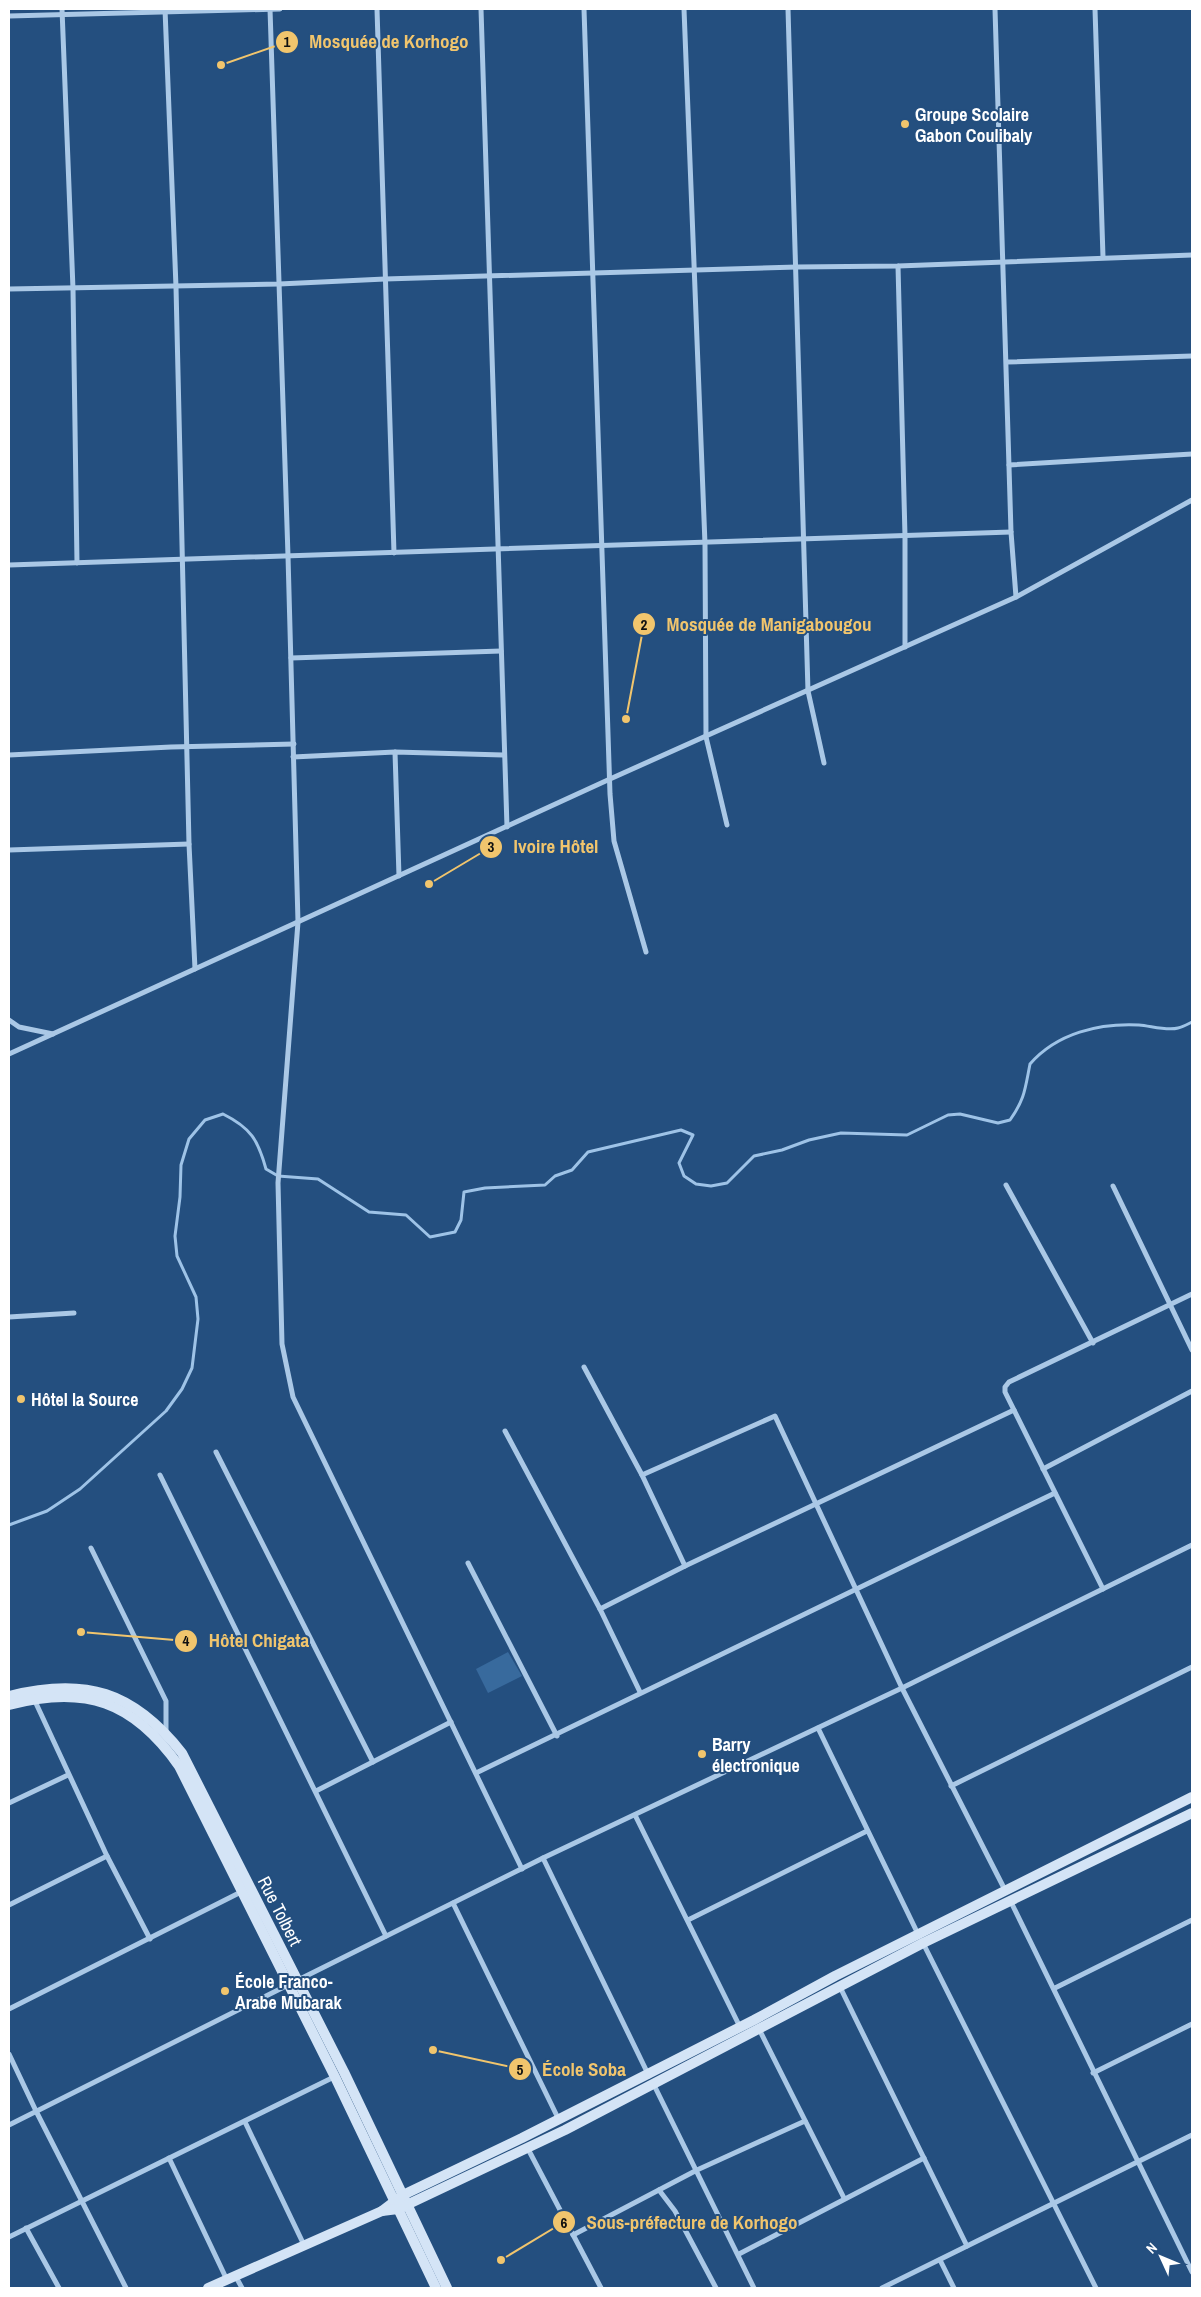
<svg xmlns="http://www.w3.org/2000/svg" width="1201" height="2297" viewBox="0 0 1201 2297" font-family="'Archivo Narrow',sans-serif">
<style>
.green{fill:#386a9d}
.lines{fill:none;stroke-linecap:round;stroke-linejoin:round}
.stream{stroke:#9ec3e7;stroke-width:3}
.street{stroke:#aac8e6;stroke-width:5}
.secondary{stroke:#d4e4f6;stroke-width:10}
.poi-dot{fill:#f1c56d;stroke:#244f7f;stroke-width:2}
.labels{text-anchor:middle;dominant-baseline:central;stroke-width:4;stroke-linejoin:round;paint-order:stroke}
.poi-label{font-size:18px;font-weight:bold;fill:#fff;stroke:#244f7f;text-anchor:start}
.street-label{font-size:18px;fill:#fff;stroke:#244f7f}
.leader{fill:none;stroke:#f1c56d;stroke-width:2}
.callout-dot{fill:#f1c56d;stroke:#244f7f;stroke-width:2}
.mark-label{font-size:15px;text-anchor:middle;font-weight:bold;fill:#111}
.callout-label{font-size:19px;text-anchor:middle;font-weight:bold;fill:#f1c56d;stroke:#244f7f;stroke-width:4;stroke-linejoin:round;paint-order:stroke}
</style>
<rect width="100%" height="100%" fill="#244f7f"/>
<polygon class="green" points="508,1652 522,1676 488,1693 476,1669"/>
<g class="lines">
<path class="stream" d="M 9,1525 L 47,1511 L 80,1489 L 166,1411 L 182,1389 L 192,1368 L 198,1319 L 196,1297 L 177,1256 L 175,1236 L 180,1197 L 181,1165 L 189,1139 L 205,1120 L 223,1114 C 251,1128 258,1140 266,1169 L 278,1176 L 318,1179 L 369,1212 L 406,1215 L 430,1237 L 455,1232 L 461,1220 L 464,1192 L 485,1188 L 545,1185 L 555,1176 L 572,1170 L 588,1152 L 681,1130 L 693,1135 L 679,1163 L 684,1176 L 696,1184 L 711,1186 L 727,1183 L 754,1156 L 782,1150 L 809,1140 L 841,1133 L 907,1135 L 948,1115 L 960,1114 L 998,1123 L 1010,1120 C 1025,1099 1025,1089 1030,1064 C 1057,1033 1099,1023 1139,1025 C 1151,1026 1167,1031 1178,1028 C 1183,1027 1188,1024 1192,1022"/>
<g class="street">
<polyline points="62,9 73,289 77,563"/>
<polyline points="165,9 176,287 189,844 195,969"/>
<polyline points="270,9 288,556 298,922 278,1183 282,1344 293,1397 522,1869"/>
<polyline points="377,9 394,553"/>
<polyline points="481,9 507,827"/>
<polyline points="584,9 610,794 614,841 646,952"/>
<polyline points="684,9 705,544 706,737 727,825"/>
<polyline points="788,9 808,691 824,763"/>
<polyline points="995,9 1011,532 1016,597"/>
<polyline points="1095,9 1103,257"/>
<polyline points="9,16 280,9"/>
<polyline points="898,266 905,536 905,647"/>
<polyline points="9,289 279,284 385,279 797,267 898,266 1192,255"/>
<polyline points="1007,362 1192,356"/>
<polyline points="1009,465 1192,454"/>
<polyline points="9,565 1011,532"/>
<polyline points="291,658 501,651"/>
<polyline points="395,752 399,876"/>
<polyline points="9,755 171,747 294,744"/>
<polyline points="293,757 395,752 503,755"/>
<polyline points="9,850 189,844"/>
<polyline points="9,1020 19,1027 53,1034"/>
<polyline points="9,1054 610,779 1016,597 1192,500"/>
<polyline points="1006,1185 1093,1343"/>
<polyline points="1113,1186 1192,1350"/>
<polyline points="9,1317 74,1313"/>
<polyline points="584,1367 642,1475 685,1566"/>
<polyline points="505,1431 600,1609 640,1692"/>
<polyline points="216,1452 373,1762"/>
<polyline points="1043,1469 1192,1391"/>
<polyline points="160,1475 386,1936"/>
<polyline points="642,1475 775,1416 902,1688 1006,1892"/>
<polyline points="91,1548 166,1701 166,1732"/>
<polyline points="468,1563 557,1736"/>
<polyline points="1103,1589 1005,1392 1005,1387 1009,1382 1192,1294"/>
<polyline points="600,1609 685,1566 1014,1410"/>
<polyline points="34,1699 107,1856 150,1939"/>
<polyline points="818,1728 918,1934"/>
<polyline points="476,1773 1055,1493"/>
<polyline points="951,1786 1192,1667"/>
<polyline points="316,1791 451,1722"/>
<polyline points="9,1803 68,1775"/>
<polyline points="635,1815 740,2027"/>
<polyline points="543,1858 649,2076"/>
<polyline points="1010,1900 1192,2272"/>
<polyline points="453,1903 558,2118"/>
<polyline points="9,1905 107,1856"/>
<polyline points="688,1920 867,1831"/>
<polyline points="922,1941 1096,2288"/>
<polyline points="298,1980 543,1858 902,1688 1192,1545"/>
<polyline points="840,1987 967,2246"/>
<polyline points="1055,1988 1192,1920"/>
<polyline points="9,2009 241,1892"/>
<polyline points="758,2027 844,2198"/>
<polyline points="9,2054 36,2111 126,2288"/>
<polyline points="1093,2073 1192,2024"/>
<polyline points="653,2083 754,2288"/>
<polyline points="245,2122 304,2245"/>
<polyline points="9,2125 290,1984"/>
<polyline points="527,2147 601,2288"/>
<polyline points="169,2158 227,2280"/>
<polyline points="659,2190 675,2211 716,2288"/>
<polyline points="26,2228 59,2288"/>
<polyline points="573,2235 697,2170 805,2121"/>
<polyline points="9,2237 336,2076"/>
<polyline points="739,2254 924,2158"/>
<polyline points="940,2260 954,2288"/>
<polyline points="236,2277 242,2288"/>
<polyline points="882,2288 1192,2135"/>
</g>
<g class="secondary">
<path d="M 9,1696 C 85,1677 133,1691 182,1753 L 344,2072 L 447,2288"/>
<path d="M 9,1705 C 85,1685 133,1701 179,1766 L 335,2077 L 436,2288"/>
<polyline points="382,2211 403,2195 522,2138 754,2020 835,1976 1192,1797"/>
<polyline points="208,2288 382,2211 398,2209 565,2130 923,1943 1192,1813"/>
</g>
</g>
<g class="poi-dot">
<circle cx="905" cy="124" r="5"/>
<circle cx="21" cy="1399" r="5"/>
<circle cx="702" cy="1754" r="5"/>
<circle cx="225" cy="1991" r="5"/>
</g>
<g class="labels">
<g class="poi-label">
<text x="915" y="114">Groupe Scolaire<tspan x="915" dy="21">Gabon Coulibaly</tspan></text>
<text x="31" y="1399">Hôtel la Source</text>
<text x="712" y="1744">Barry<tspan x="712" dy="21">électronique</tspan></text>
<text x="235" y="1981">École Franco-<tspan x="235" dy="21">Arabe Mubarak</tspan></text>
</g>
<g class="street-label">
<text transform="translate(280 1911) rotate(63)">Rue Tolbert</text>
</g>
</g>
<path class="leader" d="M221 65L287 42M626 719L644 624M429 884L491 847M81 1632L186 1641M433 2050L520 2069M501 2260L564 2222"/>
<g class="callout-dot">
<circle cx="221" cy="65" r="5"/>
<circle cx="626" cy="719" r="5"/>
<circle cx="429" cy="884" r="5"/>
<circle cx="81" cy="1632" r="5"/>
<circle cx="433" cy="2050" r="5"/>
<circle cx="501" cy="2260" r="5"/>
<circle cx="287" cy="42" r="12"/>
<circle cx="644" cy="624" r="12"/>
<circle cx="491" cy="847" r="12"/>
<circle cx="186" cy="1641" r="12"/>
<circle cx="520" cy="2069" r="12"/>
<circle cx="564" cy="2222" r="12"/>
</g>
<g class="mark-label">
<text x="287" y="47">1</text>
<text x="644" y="630">2</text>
<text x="491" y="852">3</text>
<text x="186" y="1646">4</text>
<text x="520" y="2075">5</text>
<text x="564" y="2228">6</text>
</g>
<g class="callout-label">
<text x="389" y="48">Mosquée de Korhogo</text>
<text x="769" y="631">Mosquée de Manigabougou</text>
<text x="556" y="853">Ivoire Hôtel</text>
<text x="259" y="1647">Hôtel Chigata</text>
<text x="584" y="2076">École Soba</text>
<text x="692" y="2229">Sous-préfecture de Korhogo</text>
</g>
<rect width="1201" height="2297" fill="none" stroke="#ffffff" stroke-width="20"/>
<g transform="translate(1161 2257) rotate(314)" stroke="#244f7f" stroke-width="4" paint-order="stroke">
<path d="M0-4L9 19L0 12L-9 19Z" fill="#ffffff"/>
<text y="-8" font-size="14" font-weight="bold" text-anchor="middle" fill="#ffffff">N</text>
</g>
</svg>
